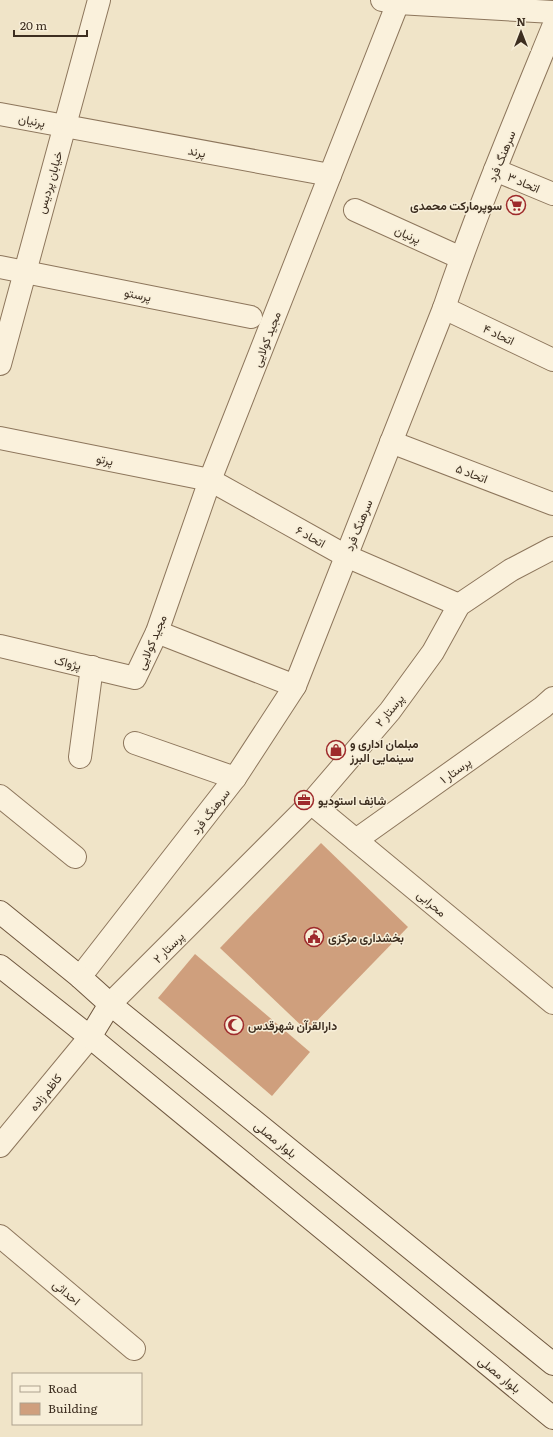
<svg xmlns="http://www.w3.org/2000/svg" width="553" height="1437" viewBox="0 0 553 1437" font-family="Literata,Vazirmatn,serif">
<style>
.building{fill:#cf9f7d}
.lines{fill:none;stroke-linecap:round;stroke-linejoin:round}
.minor-casing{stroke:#8d765c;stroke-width:24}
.secondary-casing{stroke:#6f573f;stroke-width:24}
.minor{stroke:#faf1dc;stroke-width:22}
.secondary{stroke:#faf1dc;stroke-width:22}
.labels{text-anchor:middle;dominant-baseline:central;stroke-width:3;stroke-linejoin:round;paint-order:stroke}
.street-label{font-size:12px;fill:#3d2e20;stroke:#f7eed8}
.poi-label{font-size:12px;font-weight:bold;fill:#3d2e20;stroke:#f7eed8;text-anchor:start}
</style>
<rect width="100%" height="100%" fill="#f0e4c8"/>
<g class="building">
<polygon points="321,843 408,927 307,1031 220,948"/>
<polygon points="195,954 310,1052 272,1096 158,998"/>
</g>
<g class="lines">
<g class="minor-casing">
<g id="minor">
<polyline points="382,0 398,3 553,12"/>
<polyline points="0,114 330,175"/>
<polyline points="495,170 553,194"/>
<polyline points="355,210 461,258"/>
<polyline points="0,267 251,317"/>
<polyline points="444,308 553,360"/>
<polyline points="0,364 99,0"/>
<polyline points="0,438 210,480 346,556 459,605"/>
<polyline points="391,442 553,504"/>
<polyline points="157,632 295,686"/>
<polyline points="0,646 135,678 157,632 210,480 399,0"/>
<polyline points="135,743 235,778"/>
<polyline points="80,757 92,667"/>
<polyline points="0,796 75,857"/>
<polyline points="311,803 553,1003"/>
<polyline points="356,840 543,707 553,698"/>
<path d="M 80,977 L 235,778 L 295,686 L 444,308 C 476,213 515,120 553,27"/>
<polyline points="110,1004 311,803 390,711 433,652 459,605 511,570 553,548"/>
<polyline points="0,1146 90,1037"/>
<polyline points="0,1236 134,1349"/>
</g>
</g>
<g class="secondary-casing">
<g id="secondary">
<polyline points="0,912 80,977 110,1004 553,1364"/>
<polyline points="0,966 90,1037 553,1418"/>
<polyline points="90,1037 110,1004"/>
</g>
</g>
<use href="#minor" class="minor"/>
<use href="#secondary" class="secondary"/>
</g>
<defs>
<g id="supermarket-ring" transform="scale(1)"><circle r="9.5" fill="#f7eed8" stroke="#9e2a2b" stroke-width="1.5"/><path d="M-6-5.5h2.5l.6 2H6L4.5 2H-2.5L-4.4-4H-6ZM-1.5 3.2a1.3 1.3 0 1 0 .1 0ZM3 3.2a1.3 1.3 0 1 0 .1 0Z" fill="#9e2a2b"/></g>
<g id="shop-ring" transform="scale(1)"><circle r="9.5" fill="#f7eed8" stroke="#9e2a2b" stroke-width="1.5"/><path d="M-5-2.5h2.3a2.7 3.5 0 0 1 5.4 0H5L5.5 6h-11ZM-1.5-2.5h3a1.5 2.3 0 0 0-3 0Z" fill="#9e2a2b"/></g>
<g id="office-ring" transform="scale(1)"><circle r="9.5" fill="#f7eed8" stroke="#9e2a2b" stroke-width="1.5"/><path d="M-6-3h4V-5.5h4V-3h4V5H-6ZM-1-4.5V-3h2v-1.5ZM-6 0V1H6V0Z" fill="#9e2a2b"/></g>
<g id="civic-ring" transform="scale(1)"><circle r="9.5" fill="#f7eed8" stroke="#9e2a2b" stroke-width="1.5"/><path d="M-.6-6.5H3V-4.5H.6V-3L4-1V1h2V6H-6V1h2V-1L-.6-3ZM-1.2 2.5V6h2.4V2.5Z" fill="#9e2a2b"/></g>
<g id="mosque-ring" transform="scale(1)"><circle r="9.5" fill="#f7eed8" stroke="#9e2a2b" stroke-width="1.5"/><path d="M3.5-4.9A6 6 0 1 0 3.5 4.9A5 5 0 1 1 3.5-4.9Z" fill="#9e2a2b"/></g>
</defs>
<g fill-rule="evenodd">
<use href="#supermarket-ring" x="516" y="205"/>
<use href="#shop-ring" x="336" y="750"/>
<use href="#office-ring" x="304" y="800"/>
<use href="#civic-ring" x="314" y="937"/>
<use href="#mosque-ring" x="234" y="1025"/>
</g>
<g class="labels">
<g class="street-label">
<text transform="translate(32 120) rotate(10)">پرنیان</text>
<text transform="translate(197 151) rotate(11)">پرند</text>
<text transform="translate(501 156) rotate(-68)">سرهنگ فرد</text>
<text transform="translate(49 182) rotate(-74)">خیابان پردیس</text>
<text transform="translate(524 182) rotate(23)">اتحاد ۳</text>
<text transform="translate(408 234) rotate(24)">پرنیان</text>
<text transform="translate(138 294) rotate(11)">پرستو</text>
<text transform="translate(499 334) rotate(25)">اتحاد ۴</text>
<text transform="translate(266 339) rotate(-69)">مجید کولایی</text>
<text transform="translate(105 459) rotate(11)">پرتو</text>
<text transform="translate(472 473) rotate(21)">اتحاد ۵</text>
<text transform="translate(358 525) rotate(-68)">سرهنگ فرد</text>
<text transform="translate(311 536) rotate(29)">اتحاد ۶</text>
<text transform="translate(151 642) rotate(-67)">مجید کولایی</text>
<text transform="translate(68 662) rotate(13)">پژواک</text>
<text transform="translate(389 710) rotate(-51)">پرستار ۲</text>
<text transform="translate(455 770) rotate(-36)">پرستار ۱</text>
<text transform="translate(210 811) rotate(-52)">سرهنگ فرد</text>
<text transform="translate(432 903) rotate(40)">محرابی</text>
<text transform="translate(168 947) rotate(-45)">پرستار ۲</text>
<text transform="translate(45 1092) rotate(-51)">کاظم زاده</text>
<text transform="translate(276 1139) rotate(39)">بلوار مصلی</text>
<text transform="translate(67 1292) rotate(40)">احداثی</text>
<text transform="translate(500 1374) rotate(39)">بلوار مصلی</text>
</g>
<g class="poi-label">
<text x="502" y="205" text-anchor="end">سوپرمارکت محمدی</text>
<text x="350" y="743">مبلمان اداری و<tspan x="350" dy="14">سینمایی البرز</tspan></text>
<text x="318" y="800">شانِف استودیو</text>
<text x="328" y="937">بخشداری مرکزی</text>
<text x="248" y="1025">دارالقرآن شهرقدس</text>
</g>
</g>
<rect x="12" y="1373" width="130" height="52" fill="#f7eed8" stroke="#ada18e"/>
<rect x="20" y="1386" width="20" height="6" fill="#faf1dc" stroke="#ada18e"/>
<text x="48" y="1393" font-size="12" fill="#3d2e20">Road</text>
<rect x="20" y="1403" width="20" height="12" fill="#cf9f7d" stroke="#ada18e"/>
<text x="48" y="1413" font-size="12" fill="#3d2e20">Building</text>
<g transform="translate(521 32)" stroke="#f7eed8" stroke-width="3" paint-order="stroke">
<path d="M0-3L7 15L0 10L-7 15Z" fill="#3d2e20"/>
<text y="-6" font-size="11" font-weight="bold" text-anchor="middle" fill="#3d2e20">N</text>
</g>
<path d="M14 30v6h73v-6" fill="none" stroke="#3d2e20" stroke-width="2"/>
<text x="20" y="30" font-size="12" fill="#3d2e20" stroke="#f7eed8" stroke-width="3" paint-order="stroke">20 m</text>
</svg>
